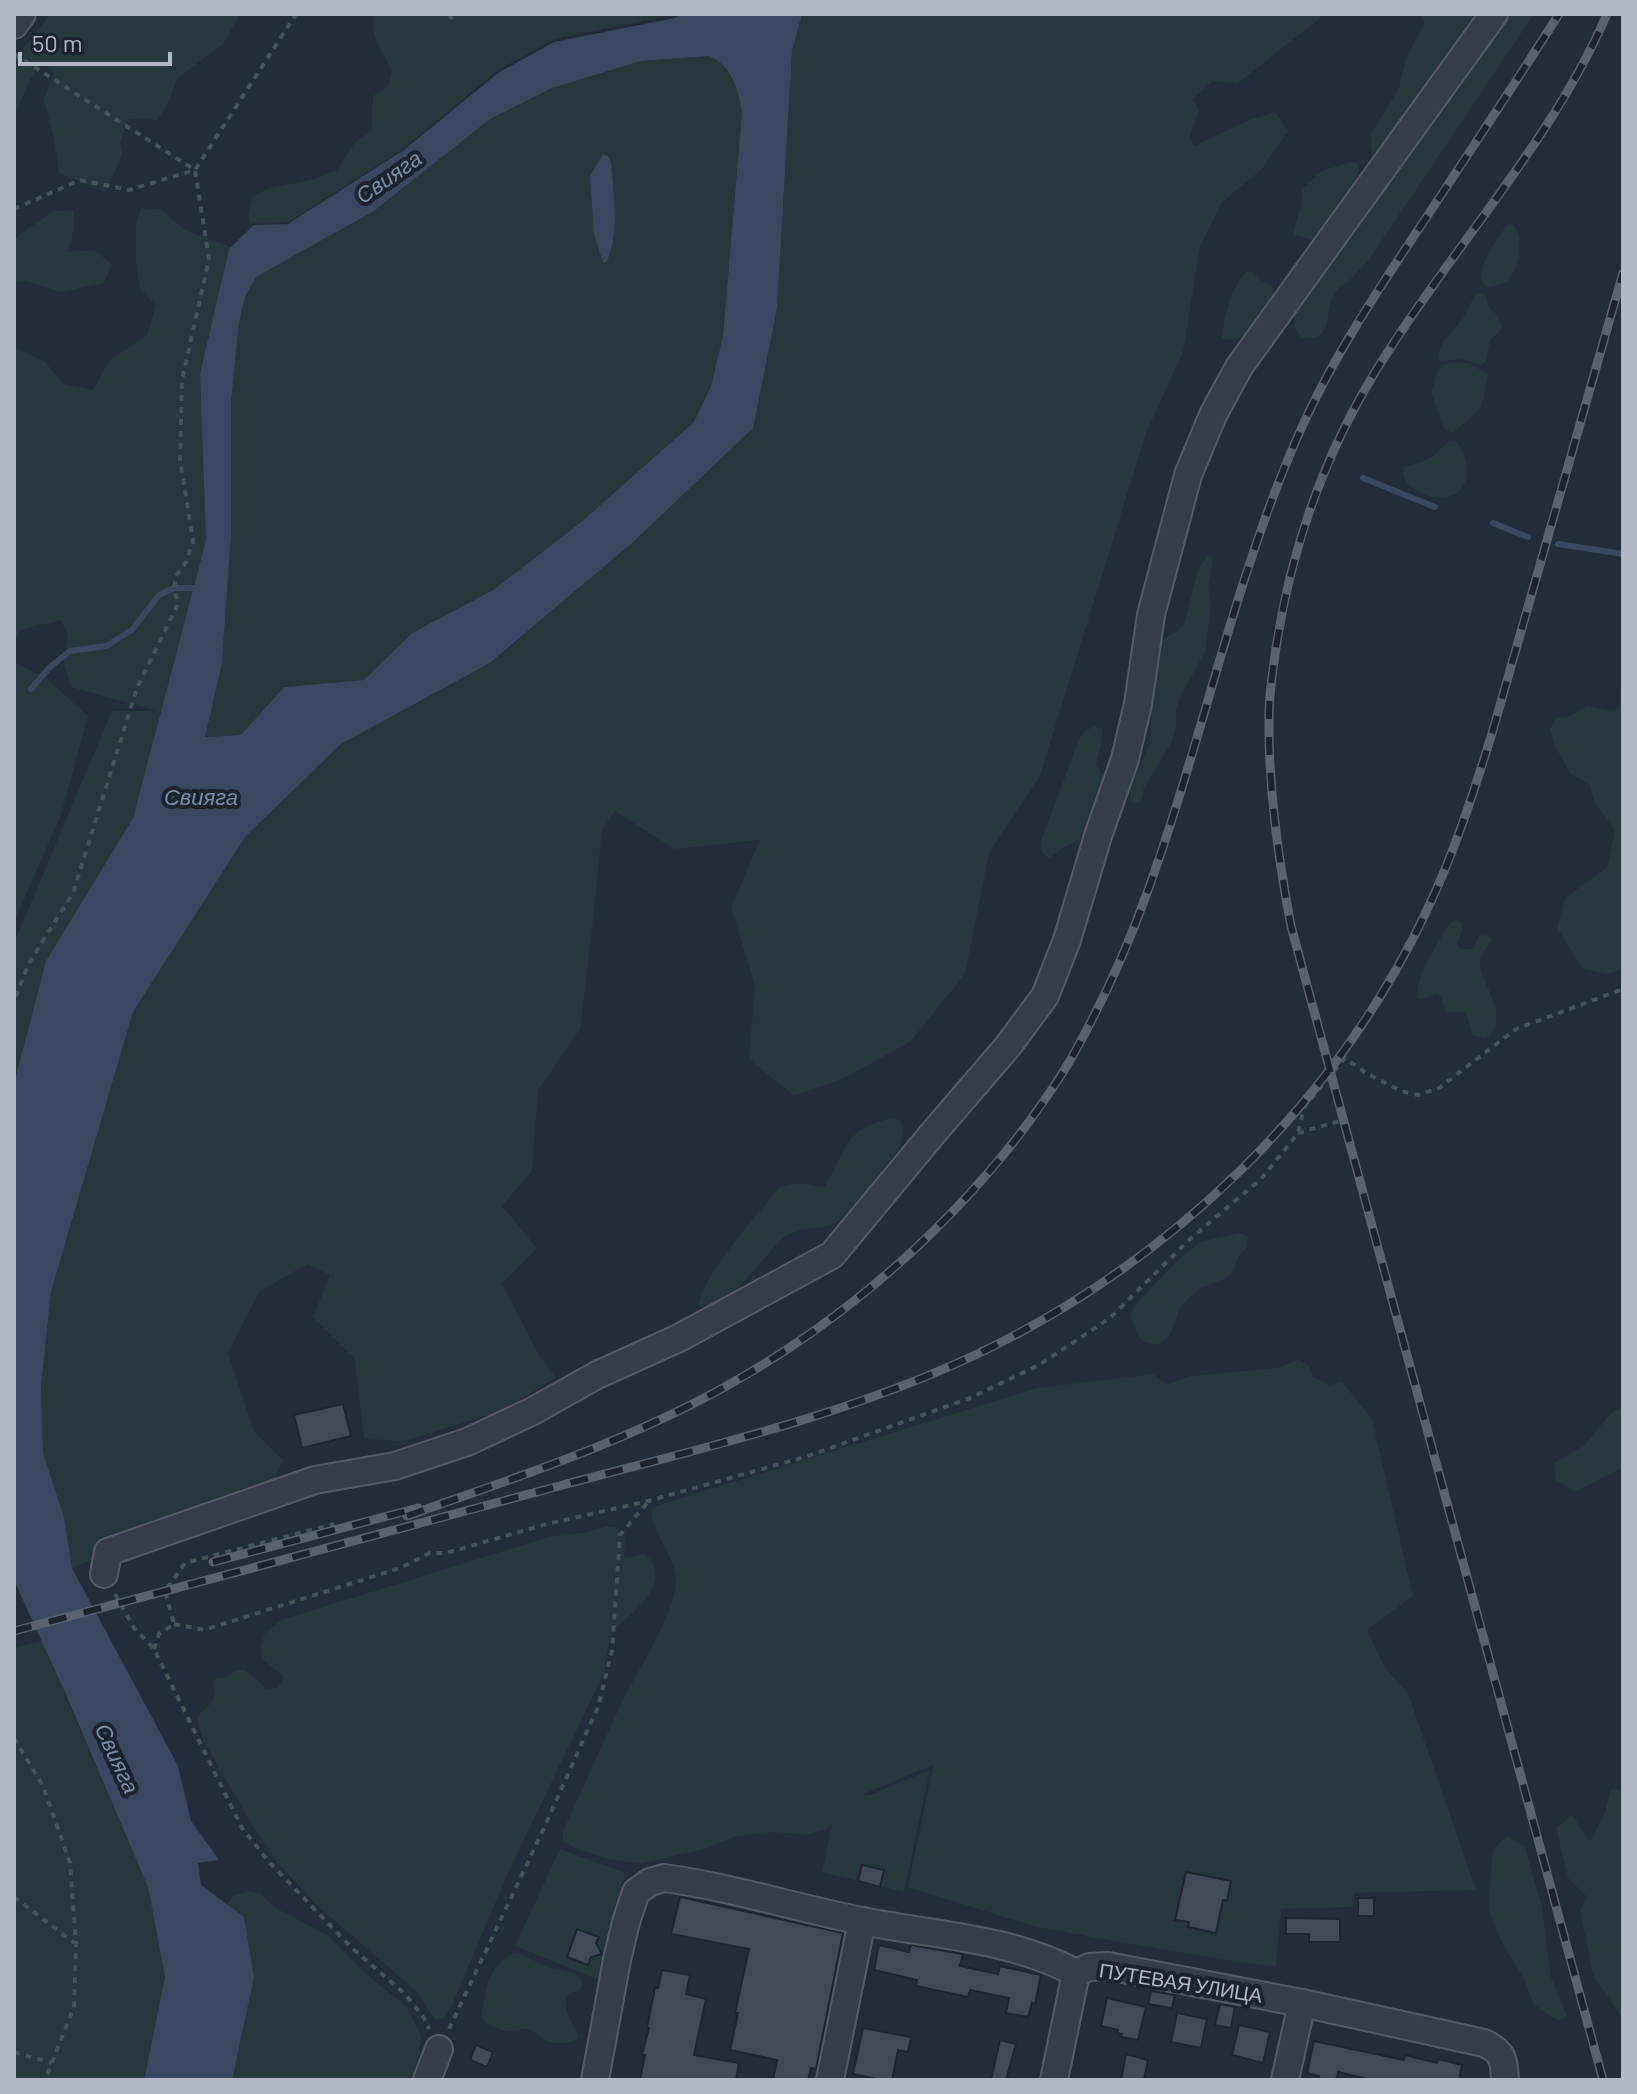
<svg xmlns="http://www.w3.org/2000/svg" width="1637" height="2094" viewBox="0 0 1637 2094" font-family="Barlow,sans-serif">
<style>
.green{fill:#25383b}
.water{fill:#394963;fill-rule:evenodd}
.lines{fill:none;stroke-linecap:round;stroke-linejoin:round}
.stream{stroke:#394963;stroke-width:6}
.building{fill:#404a59;stroke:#1e2531;stroke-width:2}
.minor-casing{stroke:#555c68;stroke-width:30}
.path{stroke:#435558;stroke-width:4;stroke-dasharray:6 6;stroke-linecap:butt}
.minor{stroke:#373e4b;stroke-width:26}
.rail-casing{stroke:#596271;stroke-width:9}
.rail{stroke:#1c232f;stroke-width:6;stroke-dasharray:18;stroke-linecap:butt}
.labels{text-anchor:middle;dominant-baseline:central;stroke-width:8;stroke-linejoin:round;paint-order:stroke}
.street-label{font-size:20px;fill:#b2b9c6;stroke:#1c232f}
.water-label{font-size:22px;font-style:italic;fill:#7c8ead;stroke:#1c232f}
</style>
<rect width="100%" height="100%" fill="#232c3a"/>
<g class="green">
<polygon points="50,14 240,14 224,43 177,79 170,99 158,120 129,119 120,142 122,154 106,193 59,173 54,139 44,100 54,72 42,64 30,79 14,117 14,61"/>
<path d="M 374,14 L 677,14 L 554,39 L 497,71 L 403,149 L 289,222 L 253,223 L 250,226 L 248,215 L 252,198 L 266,189 L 315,179 L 337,170 L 355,142 L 372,131 L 373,96 L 388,86 L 392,71 C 383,52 368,35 374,14 Z"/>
<polygon points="802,14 1325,14 1237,84 1213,81 1193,99 1199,110 1190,136 1194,146 1249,120 1275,112 1288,131 1261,170 1222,202 1200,247 1183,352 1146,433 1040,776 989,853 965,974 910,1042 842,1079 794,1096 749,1059 755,985 731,908 760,840 674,849 615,811 602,830 593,921 580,1029 538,1090 532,1171 502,1206 537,1248 502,1284 540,1357 556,1378 504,1410 402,1442 364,1438 355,1359 313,1317 330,1275 307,1264 259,1292 228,1353 254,1431 283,1460 270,1489 72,1568 64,1517 43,1453 41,1387 51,1292 133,1012 245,837 341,744 491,663 632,543 777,308 792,51"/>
<polygon points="1421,14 1484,14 1393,139 1372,153 1371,134 1399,88 1406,58 1425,23"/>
<path d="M 1502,14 L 1534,14 L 1368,261 C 1362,267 1356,274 1350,280 C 1345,284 1338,287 1335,293 C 1323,312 1335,344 1301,337 L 1294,326 L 1295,306 Z"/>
<path d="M 709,56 C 732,67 738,89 742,112 L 723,336 L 711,386 L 694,422 L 580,523 L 493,590 L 412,633 L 364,680 L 284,687 L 241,735 L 204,737 L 222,663 L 231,534 L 231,402 L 239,323 L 245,297 L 256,277 L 374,211 L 490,119 L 552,88 L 641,61 Z"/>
<path d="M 1351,162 L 1359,164 C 1359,193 1335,217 1318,239 C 1309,240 1304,236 1294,235 L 1294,229 L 1302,203 L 1302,190 L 1321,171 Z"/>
<polygon points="141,208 160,209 185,230 230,247 200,374 206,540 133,818 46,961 14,1083 14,943 112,711 157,711 71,687 63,660 68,636 61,620 20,630 14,640 14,347 45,362 64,384 93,390 109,361 147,335 156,305 140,290 136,262 136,225"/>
<polygon points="74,210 74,229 68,252 94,250 112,264 104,283 61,292 26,281 14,283 14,236 15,238 53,211"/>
<path d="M 1512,224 C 1525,235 1520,267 1509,279 C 1505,284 1503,283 1497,285 C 1489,288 1486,288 1481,280 C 1482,258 1495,242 1507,225 Z"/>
<path d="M 1247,271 L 1254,272 L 1259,279 L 1274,288 L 1275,299 C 1262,316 1247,347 1222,338 L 1222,333 C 1227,310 1230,289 1247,271 Z"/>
<polygon points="1481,293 1486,296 1489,307 1497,315 1502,326 1500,331 1490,340 1486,362 1480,365 1460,359 1439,362 1438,355 1443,342 1465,316 1474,296"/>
<polygon points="1451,362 1469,363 1488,374 1481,408 1453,433 1445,430 1431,392 1438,369"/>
<path d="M 1455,441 C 1462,448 1467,458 1467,469 C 1468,518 1395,495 1404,467 L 1429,459 L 1448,442 Z"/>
<polygon points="1207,556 1213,557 1208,585 1211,606 1205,652 1180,697 1176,710 1176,726 1171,743 1144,788 1141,801 1135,804 1130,799 1130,788 1150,744 1152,701 1149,681 1157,642 1176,632 1184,625 1198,570"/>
<polygon points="14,662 47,679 88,716 61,815 14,922"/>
<polygon points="1623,689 1623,969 1608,974 1583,969 1557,928 1565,898 1607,867 1615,831 1595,803 1589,784 1570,773 1556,748 1550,729 1556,718 1568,717 1588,706 1615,712 1621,702 1619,691"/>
<path d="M 1095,726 L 1102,729 L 1102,739 L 1096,765 L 1102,773 L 1104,780 L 1095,810 L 1087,822 L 1085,835 L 1074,843 L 1067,845 L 1050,858 C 1041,854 1040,851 1041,841 L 1079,739 L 1085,731 Z"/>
<path d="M 1456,920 L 1461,921 C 1465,930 1459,936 1457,945 L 1460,949 L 1474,949 L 1477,939 L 1480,935 L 1489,936 L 1492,940 C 1488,948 1480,953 1480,962 C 1480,985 1514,1018 1485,1039 L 1473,1035 C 1469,1028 1470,1018 1464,1012 L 1447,1012 L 1444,1008 L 1441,997 L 1438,994 L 1421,999 L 1417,997 C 1418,970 1436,946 1450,923 Z"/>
<path d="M 894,1118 L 901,1121 L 904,1130 L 900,1146 L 855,1211 L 830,1226 L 801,1230 L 783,1237 L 734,1293 L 716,1308 L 704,1309 L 699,1306 C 699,1279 760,1211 779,1188 C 787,1185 796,1182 805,1184 C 814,1186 816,1188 825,1186 C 847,1149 844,1127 894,1118 Z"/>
<path d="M 1240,1233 L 1248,1237 L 1246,1249 L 1239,1255 L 1233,1272 L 1224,1279 L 1200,1288 L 1181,1306 L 1169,1337 L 1158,1345 C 1132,1341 1142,1334 1130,1318 L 1134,1306 L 1179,1259 L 1200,1242 Z"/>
<path d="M 1299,1359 L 1310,1366 L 1313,1377 L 1329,1385 L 1342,1382 L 1372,1419 L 1413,1596 L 1367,1630 L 1385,1668 L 1408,1693 L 1476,1890 L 1354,1893 L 1353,1907 L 1281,1909 L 1276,1967 L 1195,1955 L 1036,1927 L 908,1887 L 933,1765 L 861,1795 L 870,1795 L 930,1770 L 904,1892 L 822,1872 L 832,1824 L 828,1828 L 807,1835 L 772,1832 L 734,1837 L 705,1849 L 639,1864 L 604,1858 L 575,1848 L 563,1841 L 563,1831 C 584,1786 603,1741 625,1696 C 641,1665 672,1618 676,1584 C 678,1558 649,1530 652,1509 L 659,1505 L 1037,1388 L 1153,1374 L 1167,1385 L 1190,1376 L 1278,1368 Z"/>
<polygon points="1623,1406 1623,1467 1575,1492 1556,1480 1554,1463 1585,1445 1610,1414"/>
<path d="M 605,1527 L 614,1527 L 625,1536 L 624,1557 L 630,1558 L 644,1553 C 677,1581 632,1614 611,1631 L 604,1673 L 507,1875 L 451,2008 L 443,2018 L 435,2020 L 416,1991 L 315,1904 L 277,1862 L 252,1825 L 202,1738 L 197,1718 C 206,1704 219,1704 213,1684 L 216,1678 L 227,1677 L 236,1670 L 245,1670 L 267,1689 L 277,1688 L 284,1678 L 279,1672 L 265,1662 L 260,1652 L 264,1634 L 281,1620 L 549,1537 L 588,1532 Z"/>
<polygon points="42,1641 148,1887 165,1977 144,2080 14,2080 14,1648"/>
<polygon points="1611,1788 1623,1791 1623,2019 1593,1975 1580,1910 1587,1897 1568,1878 1556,1828 1572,1815 1590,1842 1605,1813"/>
<polygon points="1507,1836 1525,1847 1542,1907 1551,1977 1567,2016 1558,2021 1533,2004 1524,1979 1501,1941 1488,1908 1493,1850"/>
<polygon points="560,1849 625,1873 599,1980 515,1946"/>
<polygon points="249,1891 260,1893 276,1908 327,1935 365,1973 407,2007 421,2036 418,2068 413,2080 226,2080 223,1910 233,1896"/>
<path d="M 515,1953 C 527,1955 536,1962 547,1967 C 556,1970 565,1969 574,1974 C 581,1977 580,1977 583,1984 L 580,1991 L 569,1993 C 560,2010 575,2024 579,2038 C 571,2045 551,2045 543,2039 C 536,2034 535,2031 527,2029 C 517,2028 524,2030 515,2031 C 504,2033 488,2026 481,2018 C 486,1991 486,1966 515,1953 Z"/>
</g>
<g class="water">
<path d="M 681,14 L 802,14 L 792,51 L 777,308 L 753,428 L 632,543 L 490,663 L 341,744 L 245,837 L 133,1012 L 51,1292 L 41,1387 L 43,1453 L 64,1517 L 72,1568 L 178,1766 L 191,1821 L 219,1860 L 198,1863 L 201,1885 L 244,1917 L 254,1977 L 232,2080 L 144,2080 L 165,1977 L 148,1887 L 67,1697 L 14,1580 L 14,1083 L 46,961 L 133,818 L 206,540 L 200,374 L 229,249 L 254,225 L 288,224 L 404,150 L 498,73 L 554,42 L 675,18 ZM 709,56 C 732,66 738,89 742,112 L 723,336 L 711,386 L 694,422 L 580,523 L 493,590 L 412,633 L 364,680 L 284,687 L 241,735 L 205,737 L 222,663 L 231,534 L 231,402 L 239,323 L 245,297 L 256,277 L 374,211 L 490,119 L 552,88 L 641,61 Z"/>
<path d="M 603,154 L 609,157 L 611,163 C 613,190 620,239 606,262 L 603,263 L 594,234 L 590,176 Z"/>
</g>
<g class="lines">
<g class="stream">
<polyline points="1363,478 1435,507"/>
<polyline points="1493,523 1528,537"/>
<polyline points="1558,544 1623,554"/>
<polyline points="31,689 49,668 70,651 106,646 132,630 159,595 174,588 201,588"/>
</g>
</g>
<g class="building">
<polygon points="343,1404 351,1436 302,1448 294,1415"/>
<polygon points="862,1865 884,1870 880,1887 858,1881"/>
<polygon points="1186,1872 1231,1881 1227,1901 1223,1900 1216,1933 1188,1927 1189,1922 1175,1920"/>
<polygon points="680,1897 843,1933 816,2069 811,2068 808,2080 773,2080 777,2060 730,2050 738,2013 735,2013 749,1949 671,1934"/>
<rect x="1358" y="1898" width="16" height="18"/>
<polygon points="1286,1918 1340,1919 1340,1942 1309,1942 1309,1934 1286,1934"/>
<polygon points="577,1929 599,1937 596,1943 602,1954 591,1957 588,1965 567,1957"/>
<polygon points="879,1945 909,1952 911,1945 963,1954 960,1966 998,1974 1000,1966 1041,1975 1035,2004 1032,2003 1028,2017 1006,2013 1009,1998 970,1990 968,1997 916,1986 917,1980 874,1970"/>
<polygon points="662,1970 690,1975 686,1994 706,1999 694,2055 739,2063 736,2080 640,2080 645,2055 642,2055 649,2028 647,2027 655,1988 658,1988"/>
<polygon points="1151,1991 1175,1995 1172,2008 1148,2004"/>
<polygon points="1107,1998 1146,2007 1138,2040 1121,2037 1122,2034 1117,2033 1118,2030 1101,2026"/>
<polygon points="1220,2004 1235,2007 1231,2028 1215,2025"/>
<polygon points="1177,2013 1207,2019 1201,2048 1171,2042"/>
<polygon points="1239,2025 1270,2032 1263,2063 1232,2055"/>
<polygon points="863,2028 911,2037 908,2052 898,2050 892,2080 882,2080 853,2074"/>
<polygon points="1000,2040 1016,2044 1006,2080 991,2080"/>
<polygon points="1314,2041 1404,2060 1405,2055 1437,2063 1438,2059 1462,2065 1459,2080 1372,2080 1338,2072 1336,2080 1318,2080 1319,2076 1307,2073"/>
<polygon points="476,2045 493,2052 487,2067 470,2060"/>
<polygon points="1126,2054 1148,2060 1144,2080 1121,2080"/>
</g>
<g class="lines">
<g class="minor-casing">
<g id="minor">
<polyline points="14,25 22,14"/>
<polyline points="104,1574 108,1552 315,1480 395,1466 467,1442 533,1411 597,1375 679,1338 832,1255 934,1132 1008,1046 1045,996 1067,940 1098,836 1125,759 1138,704 1151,615 1188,475 1213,415 1239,367 1494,14"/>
<polyline points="427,2080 439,2049"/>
<path d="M 595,2080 L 617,1960 L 626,1922 L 636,1892 L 650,1882 L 664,1878 C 731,1887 796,1908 862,1921 C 933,1935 1011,1938 1076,1973 L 1089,1967 L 1108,1966 L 1302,2003 L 1484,2043 C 1503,2052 1504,2059 1505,2080"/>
<polyline points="830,2080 862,1921"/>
<polyline points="1054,2080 1076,1973"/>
<polyline points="1285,2080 1302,2003"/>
</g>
</g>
<g class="path">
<polyline points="450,14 453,23"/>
<polyline points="14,54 195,170 209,259 182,380 180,459 193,541 186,562 176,576 174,588 178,604 137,688 73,893 29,963 14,1001"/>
<polyline points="14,209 80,180 129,190 195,170 296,14"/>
<polyline points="1298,1133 1343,1120"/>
<polyline points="115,1594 134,1628 154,1649 242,1828 270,1863 352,1948 404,1993 424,2018 429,2029"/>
<polyline points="174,1624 204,1630 400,1568 430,1553 446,1553 547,1524 648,1501 805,1457 970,1398 1039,1365 1110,1318 1190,1239 1261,1179 1298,1133 1304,1107 1345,1058 1366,1073 1401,1091 1418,1095 1439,1088 1516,1029 1623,989"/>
<polyline points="154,1649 159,1634 174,1624 165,1591 185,1563 334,1524"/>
<polyline points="14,1738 43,1786 70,1863 76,1944 74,2007 45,2080"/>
<polyline points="14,1897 76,1944"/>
<polyline points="449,2029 543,1830 598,1707 612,1651 620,1535 647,1503"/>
<polyline points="14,2052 52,2063"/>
</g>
<use href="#minor" class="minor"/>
<g class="rail-casing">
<g id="rail">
<path d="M 407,1516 C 494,1485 584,1456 668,1416 C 804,1352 923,1257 1016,1139 C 1038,1110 1060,1080 1077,1048 C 1104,999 1128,946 1147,893 C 1203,740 1234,578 1301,429 C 1335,353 1382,284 1428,215 C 1472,148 1516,82 1559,14"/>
<polyline points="213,1562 418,1508"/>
<path d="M 14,1631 C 196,1583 377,1535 559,1486 C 698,1449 842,1417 973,1356 C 1167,1265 1334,1107 1426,912 C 1454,854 1474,792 1493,730 L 1623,273"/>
<path d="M 1603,2080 L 1291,926 C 1278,856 1268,786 1269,715 C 1269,693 1273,670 1276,648 C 1292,542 1330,440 1389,350 C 1461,238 1554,137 1607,14"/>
</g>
</g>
<use href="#rail" class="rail"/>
</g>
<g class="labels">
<g class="street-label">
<text transform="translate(1181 1982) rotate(9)">ПУТЕВАЯ УЛИЦА</text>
</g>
<g class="water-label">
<text transform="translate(388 176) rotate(-35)">Свияга</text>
<text x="201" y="796">Свияга</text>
<text transform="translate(118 1758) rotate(65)">Свияга</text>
</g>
</g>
<rect width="1637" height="2094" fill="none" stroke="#b2b9c6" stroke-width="32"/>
<path d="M20 52v12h150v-12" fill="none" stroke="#b2b9c6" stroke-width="4"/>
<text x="32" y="52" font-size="24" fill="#b2b9c6" stroke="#1c232f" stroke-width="6" paint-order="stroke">50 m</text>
</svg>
